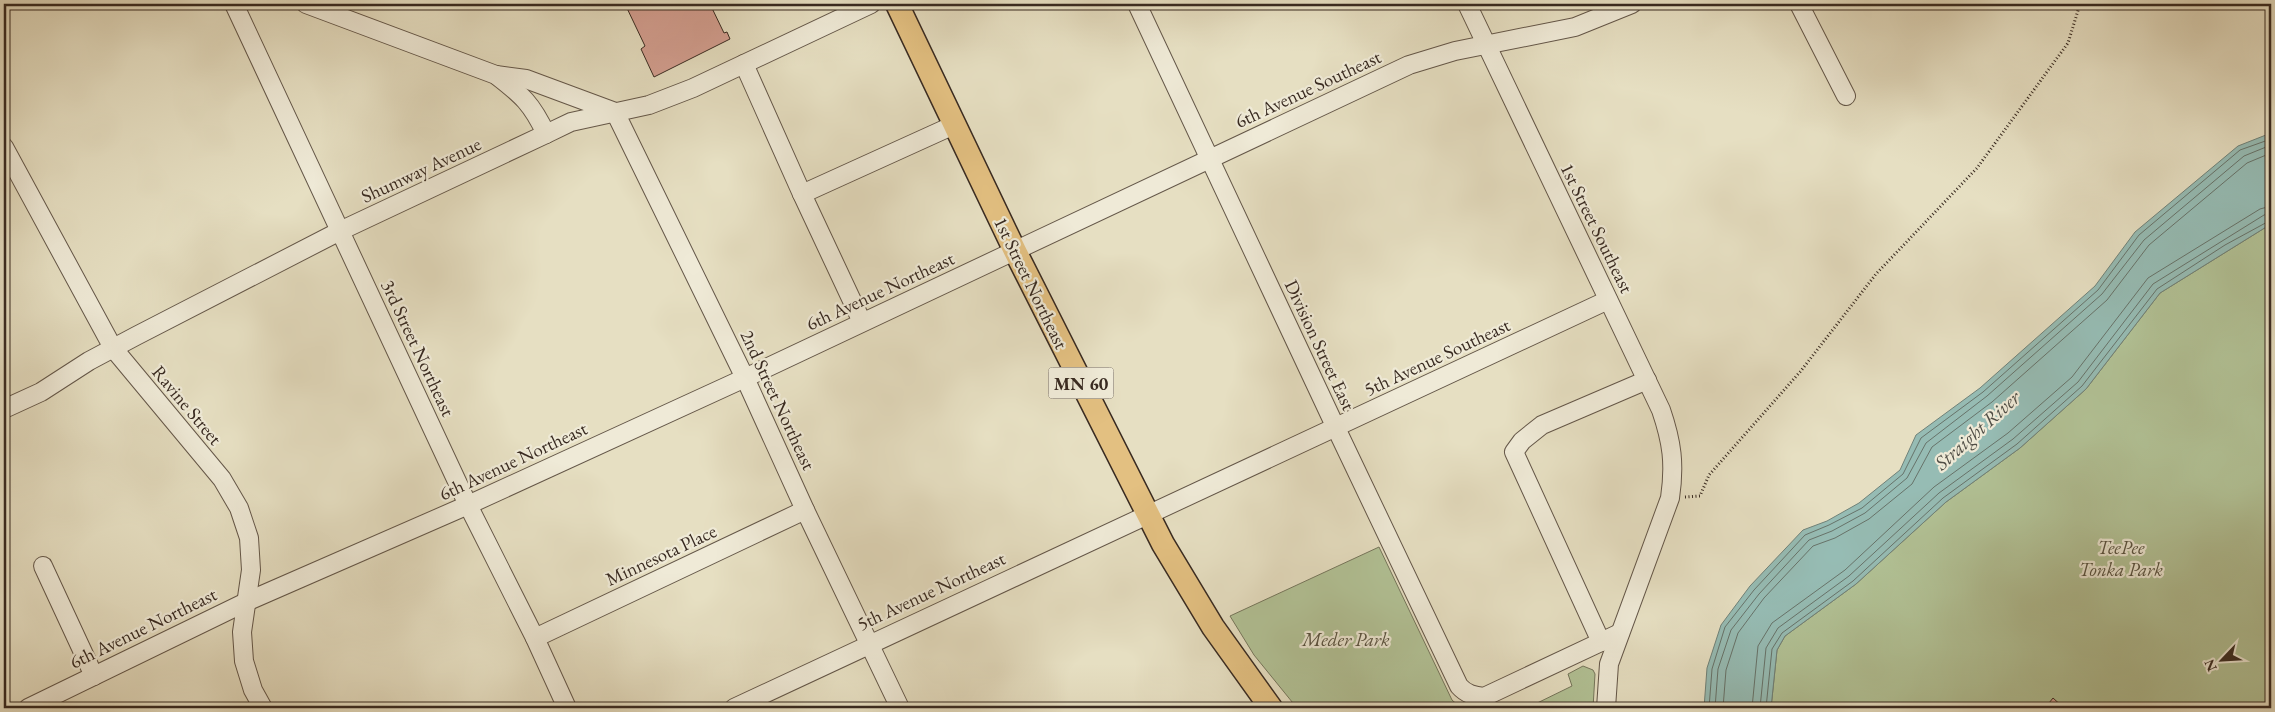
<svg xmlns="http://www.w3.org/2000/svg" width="2275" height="712" viewBox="0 0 2275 712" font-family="'EB Garamond',serif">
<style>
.green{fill:#b2c296;stroke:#75765c}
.water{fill:#96bcb4;stroke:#708279}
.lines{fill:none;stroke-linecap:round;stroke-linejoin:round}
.shore{stroke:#67736a;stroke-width:1}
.building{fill:#d49f91;stroke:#382a21}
.minor-casing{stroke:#645749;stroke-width:20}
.major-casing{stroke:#382a21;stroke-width:25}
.path{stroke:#382a21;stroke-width:3;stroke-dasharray:1 2.5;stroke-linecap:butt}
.minor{stroke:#efead7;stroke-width:18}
.major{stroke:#e3c081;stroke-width:22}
.labels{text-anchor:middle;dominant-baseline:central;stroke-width:4.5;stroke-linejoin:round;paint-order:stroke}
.shield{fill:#efead7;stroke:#6f6458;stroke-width:1}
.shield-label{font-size:18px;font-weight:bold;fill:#382a21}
.street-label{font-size:19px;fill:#382a21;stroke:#efead7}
.park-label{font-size:19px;font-style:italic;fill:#56503e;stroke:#efead7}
.water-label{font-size:20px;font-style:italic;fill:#504e46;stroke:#efead7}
</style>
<rect width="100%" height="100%" fill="#e6dfc2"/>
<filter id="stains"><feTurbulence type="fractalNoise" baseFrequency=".004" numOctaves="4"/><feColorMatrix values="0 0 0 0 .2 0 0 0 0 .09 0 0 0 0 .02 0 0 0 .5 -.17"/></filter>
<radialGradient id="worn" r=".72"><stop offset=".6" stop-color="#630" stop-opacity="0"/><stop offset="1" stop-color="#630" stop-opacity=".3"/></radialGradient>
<g class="green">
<polygon points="2271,224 2271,708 1771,708 1777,650 1785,636 1856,584 1946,502 2020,448 2086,389 2160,293"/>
<polygon points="1379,547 1452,700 1461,708 1297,708 1254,655 1230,616"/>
<polygon points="1583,666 1593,670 1595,674 1593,708 1527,708 1572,686 1568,674"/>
</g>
<polygon class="water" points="2271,133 2271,224 2160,293 2086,389 2020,448 1946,502 1856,584 1785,636 1777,650 1771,708 1704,708 1707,668 1721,625 1750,586 1803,530 1827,521 1859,503 1900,470 1916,435 1980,388 2095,286 2135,232 2238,146"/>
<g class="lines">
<g class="shore">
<polyline points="1709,708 1712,669 1725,627 1754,590 1805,535 1829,525 1862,508 1903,474 1921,438 1983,392 2098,290 2139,235 2240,150 2271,139"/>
<polyline points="1715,708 1718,669 1731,630 1759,594 1809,540 1832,531 1865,513 1907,478 1926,443 1987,396 2102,294 2144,240 2244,156 2271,145"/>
<polyline points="1723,708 1726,670 1738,633 1764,598 1813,546 1835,538 1869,519 1912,484 1932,447 1992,402 2107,300 2149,245 2247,163 2271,153"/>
<polyline points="1752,708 1758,646 1772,623 1845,570 1934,487 2008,433 2072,377 2148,278 2260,209 2271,206"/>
<polyline points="1760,708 1766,648 1778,628 1849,576 1939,493 2013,439 2078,382 2153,284 2264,215 2271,213"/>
<polyline points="1766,708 1772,649 1782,633 1853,581 1943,498 2017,444 2082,386 2157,289 2225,245 2271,220"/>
</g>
</g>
<g class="building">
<polygon points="625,4 710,4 724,33 727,32 730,39 654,77 641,49 645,46"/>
<polygon points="2053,698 2064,708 2045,708"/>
</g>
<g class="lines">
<g class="minor-casing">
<g id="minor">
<polyline points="234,4 468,505 535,638 567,708"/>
<path d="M 306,4 L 496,75 C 522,95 532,104 546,134"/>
<path d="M 1137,4 L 1336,428 L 1459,686 C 1466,694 1474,696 1484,697 L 1620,633"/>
<path d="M 1467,4 L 1661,410 C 1672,442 1675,464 1670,498 L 1609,664 L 1606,708"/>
<polyline points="1799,4 1846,96"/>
<polyline points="744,64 802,194 954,125"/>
<polyline points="496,75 526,79 615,112 745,378 805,510 900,708"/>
<polyline points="4,147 113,348 222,479 239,508 249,538 251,570 242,632 244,661 253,690 263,708"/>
<polyline points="802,194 862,322"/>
<polyline points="4,409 41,392 89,361 136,336 340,231 546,134 571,122 649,105 693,88 871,4"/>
<polyline points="43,566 94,676"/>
<polyline points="535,638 805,510"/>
<polyline points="1601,642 1514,452 1522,441 1542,425 1647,380"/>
<polyline points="28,708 246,602 468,505 745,378 1409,65 1455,51 1575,27 1632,4"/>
<polyline points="734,708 1608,300"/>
</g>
</g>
<g class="major-casing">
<polyline id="major" points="897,4 1015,251 1163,544 1213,627 1271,708"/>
</g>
<polyline class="path" points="1685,497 1700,496 1709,475 1800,372 1876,274 1977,168 2068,43 2080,4"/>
<use href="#minor" class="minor"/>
<use href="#major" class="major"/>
</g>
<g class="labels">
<rect class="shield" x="1048.5" y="367.5" width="65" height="31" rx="4"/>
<g class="shield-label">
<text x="1081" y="383">MN 60</text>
</g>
<g class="street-label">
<text transform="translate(1308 89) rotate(-25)">6th Avenue Southeast</text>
<text transform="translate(421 170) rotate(-25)">Shumway Avenue</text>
<text transform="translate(1597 228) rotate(64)">1st Street Southeast</text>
<text transform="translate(1031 283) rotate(64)">1st Street Northeast</text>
<text transform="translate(880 291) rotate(-25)">6th Avenue Northeast</text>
<text transform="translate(1320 345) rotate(65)">Division Street East</text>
<text transform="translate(418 348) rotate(65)">3rd Street Northeast</text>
<text transform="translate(1437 357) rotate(-25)">5th Avenue Southeast</text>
<text transform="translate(778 400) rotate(65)">2nd Street Northeast</text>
<text transform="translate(187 405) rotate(50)">Ravine Street</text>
<text transform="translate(513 461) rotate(-25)">6th Avenue Northeast</text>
<text transform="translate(661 555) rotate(-25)">Minnesota Place</text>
<text transform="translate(931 591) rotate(-25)">5th Avenue Northeast</text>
<text transform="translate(143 628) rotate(-26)">6th Avenue Northeast</text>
</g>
<g class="park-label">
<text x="2121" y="547">TeePee<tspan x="2121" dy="22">Tonka Park</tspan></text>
<text x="1346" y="639">Meder Park</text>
</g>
<g class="water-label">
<text transform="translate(1977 430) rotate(-42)">Straight River</text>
</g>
</g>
<rect width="2275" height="712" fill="none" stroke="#e6dfc2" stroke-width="20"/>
<rect x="5" y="5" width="2265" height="702" fill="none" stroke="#382a21" stroke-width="2.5"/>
<rect x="10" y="10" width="2255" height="692" fill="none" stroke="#382a21"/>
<g transform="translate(2222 660) rotate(245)" stroke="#efead7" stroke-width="4" paint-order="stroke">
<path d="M0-4L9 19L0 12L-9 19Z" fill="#382a21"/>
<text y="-8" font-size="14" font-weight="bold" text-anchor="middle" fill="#382a21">N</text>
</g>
<rect width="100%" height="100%" filter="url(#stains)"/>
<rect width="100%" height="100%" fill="url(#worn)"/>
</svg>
